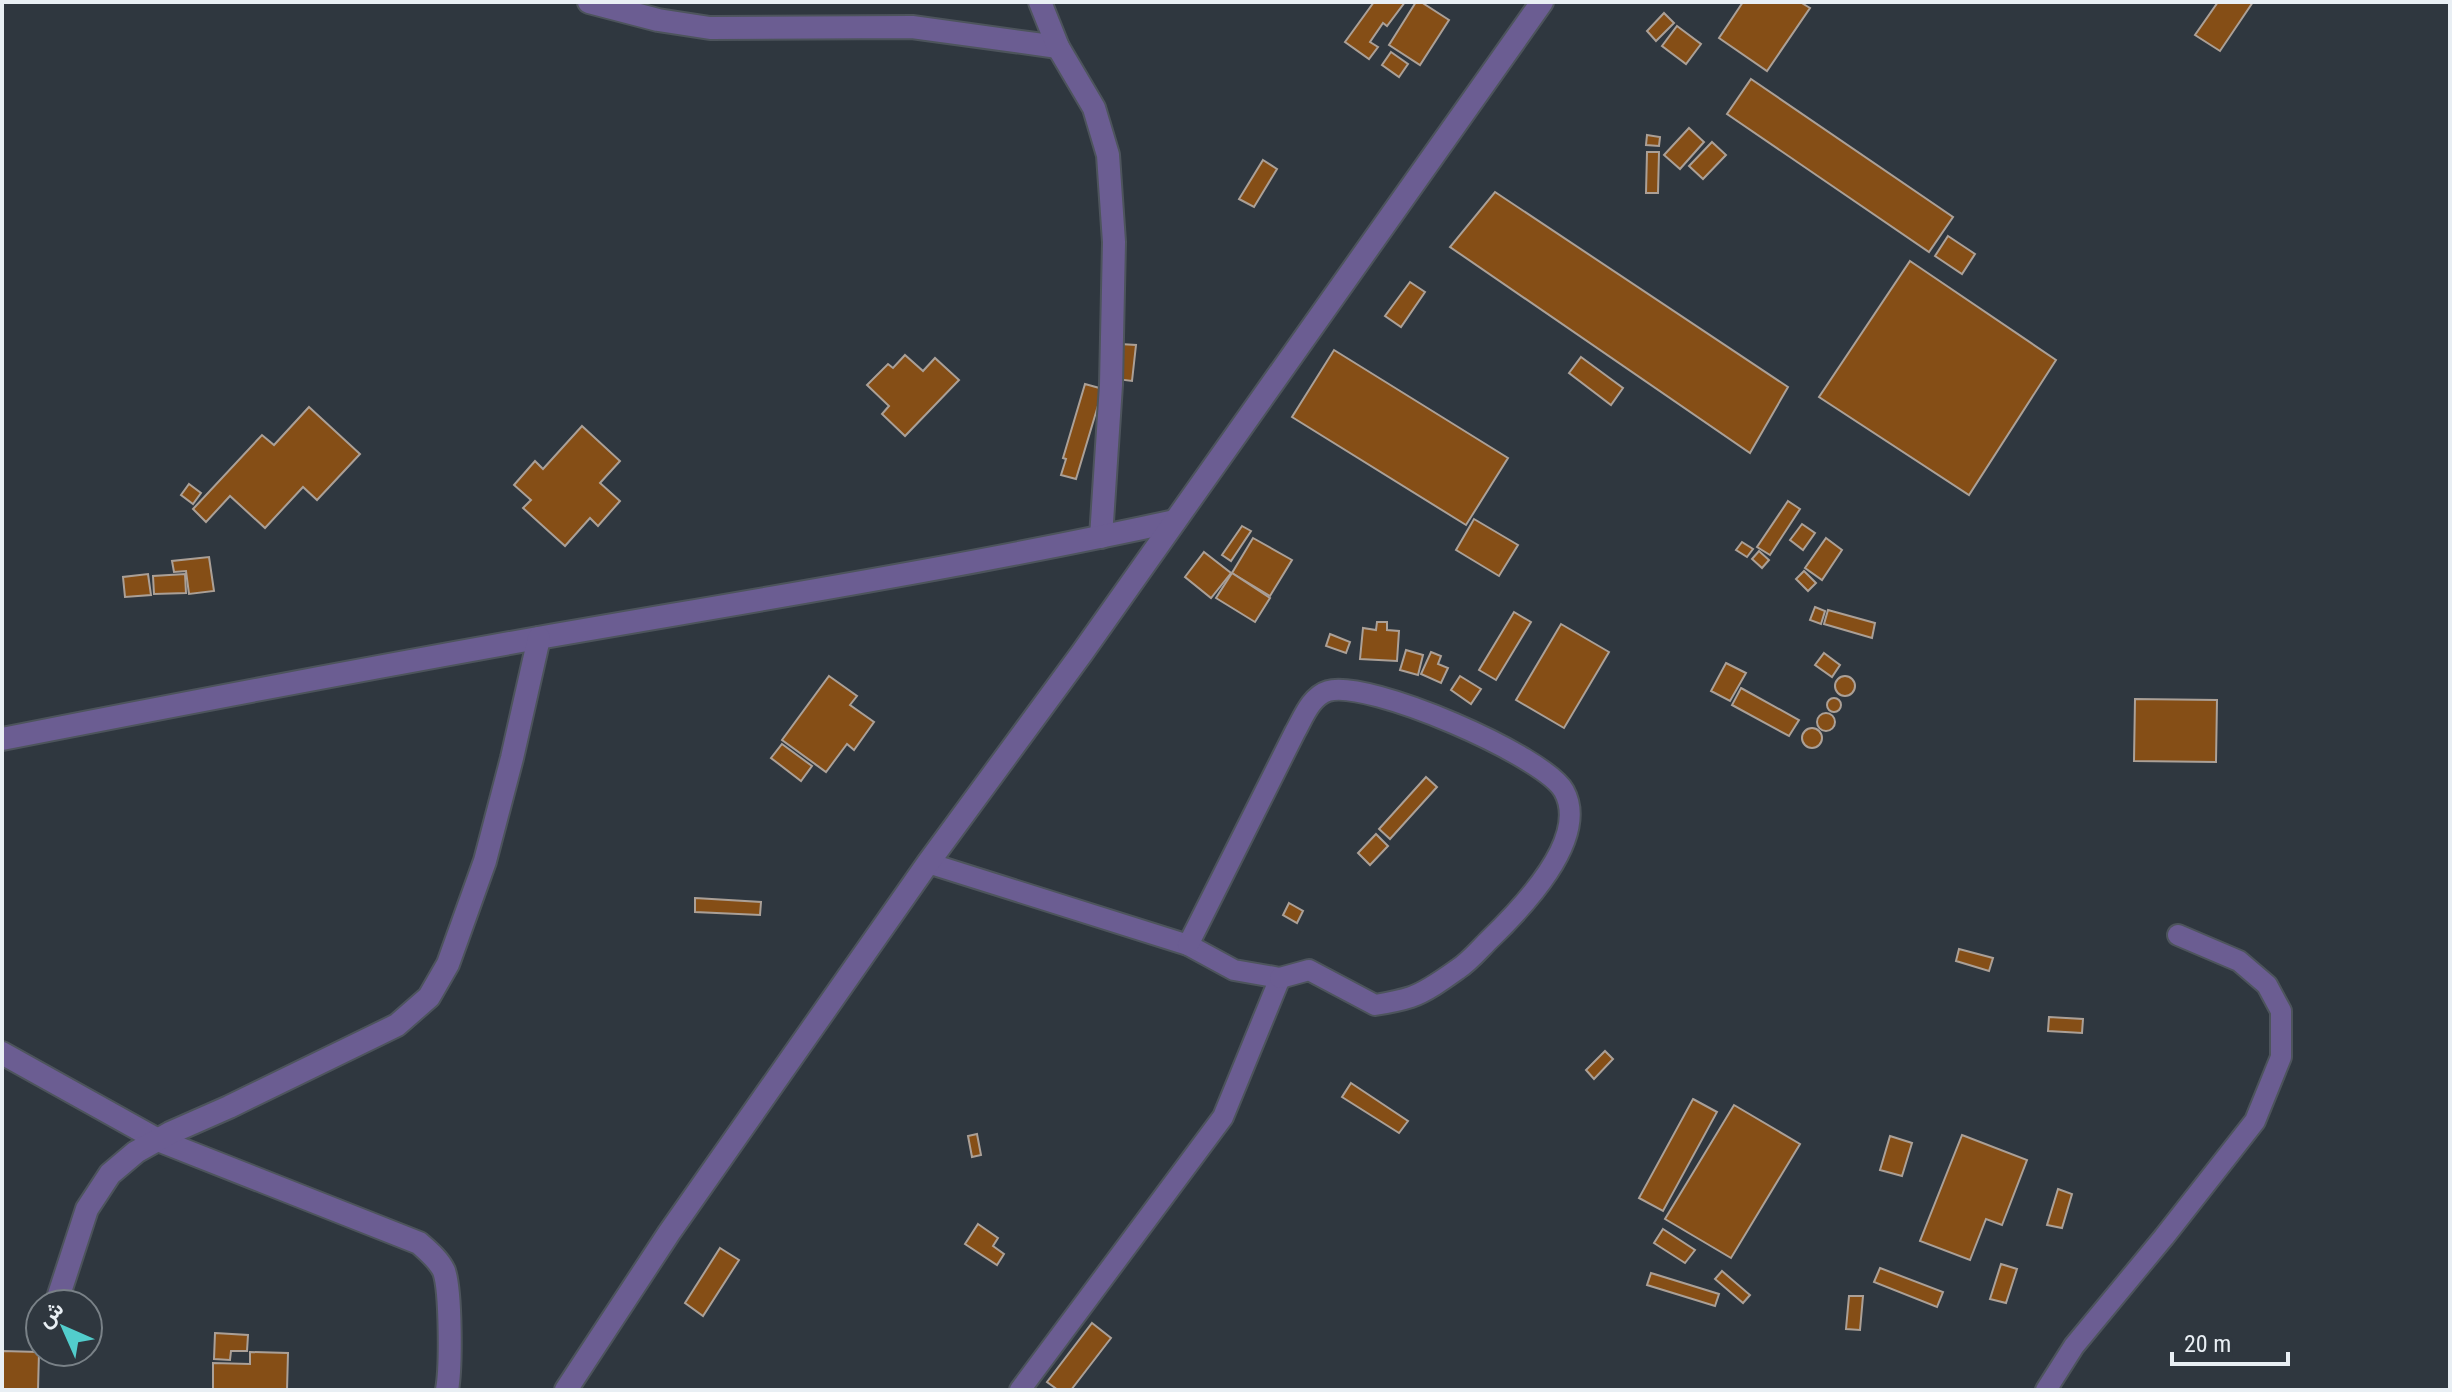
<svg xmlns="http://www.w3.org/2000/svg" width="2452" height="1392" viewBox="0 0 2452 1392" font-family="'Roboto Condensed',Vazirmatn,sans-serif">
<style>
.building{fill:#854e16;stroke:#aba097;stroke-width:2}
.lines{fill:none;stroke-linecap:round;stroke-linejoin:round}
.service-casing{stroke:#4d545c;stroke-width:24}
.minor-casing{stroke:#4d545c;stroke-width:26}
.tertiary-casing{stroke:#4d545c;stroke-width:26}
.service{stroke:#6b5d92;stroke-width:20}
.minor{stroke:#6b5d92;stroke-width:22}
.tertiary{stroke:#6b5d92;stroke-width:22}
</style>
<rect width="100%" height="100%" fill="#2f373f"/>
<g class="building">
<polygon points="1374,2 1405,2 1387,26 1383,23 1370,42 1378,47 1369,59 1345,42"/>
<polygon points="1416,2 1421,2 1449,20 1420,65 1389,45"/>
<polygon points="1743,2 1800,2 1810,8 1767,71 1719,38"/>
<polygon points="2218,2 2253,2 2220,51 2195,35"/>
<polygon points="1664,13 1674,23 1656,41 1647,31"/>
<polygon points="1677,26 1701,44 1686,64 1662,46"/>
<polygon points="1391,52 1408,64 1399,77 1382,65"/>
<polygon points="1751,79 1953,217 1929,252 1727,114"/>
<polygon points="1689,128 1704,142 1680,169 1664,155"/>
<polygon points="1647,135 1660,137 1659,146 1646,145"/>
<polygon points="1712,142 1726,155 1703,179 1689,166"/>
<polygon points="1647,152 1659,152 1658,193 1646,193"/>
<polygon points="1263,160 1277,169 1254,207 1239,199"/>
<polygon points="1495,192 1788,387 1750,453 1450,247"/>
<polygon points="1948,236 1975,254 1962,274 1935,256"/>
<polygon points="1910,261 2056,360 1969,495 1819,397"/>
<polygon points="1410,282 1425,292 1401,327 1385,316"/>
<polygon points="1120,344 1136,345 1132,381 1116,379"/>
<polygon points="1334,350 1508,458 1466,525 1292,417"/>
<polygon points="905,355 923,371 935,358 959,380 905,436 882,414 889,406 867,385 888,364 893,368"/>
<polygon points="1581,357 1623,388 1611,405 1569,373"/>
<polygon points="1085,384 1103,389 1076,479 1061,475 1066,459 1063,458"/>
<polygon points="309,407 360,454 317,500 303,487 265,528 230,496 206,522 193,509 262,435 274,445"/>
<polygon points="582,426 620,461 600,483 620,501 598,526 590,518 565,546 523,508 531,500 514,485 535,461 543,469"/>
<polygon points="189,484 201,493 193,504 181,495"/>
<polygon points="1788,501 1800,509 1770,555 1757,547"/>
<polygon points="1474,519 1518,545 1499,576 1456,550"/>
<polygon points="1802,524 1815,533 1803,550 1790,540"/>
<polygon points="1242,526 1251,531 1231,561 1222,555"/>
<polygon points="1253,538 1292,560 1270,596 1232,573"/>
<polygon points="1826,538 1842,550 1822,580 1805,568"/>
<polygon points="1742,542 1753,549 1747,557 1736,550"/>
<polygon points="1759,551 1769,560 1762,568 1752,559"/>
<polygon points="1204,552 1231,573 1211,598 1185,577"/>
<polygon points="209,557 214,591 189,594 186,571 174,572 172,561"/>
<polygon points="1804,571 1816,583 1808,591 1796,579"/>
<polygon points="1232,573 1270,598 1255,622 1216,598"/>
<polygon points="148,574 151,595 125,597 123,577"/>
<polygon points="185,574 186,593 154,594 153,576"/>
<polygon points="1815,607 1825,611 1821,624 1810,620"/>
<polygon points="1828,610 1875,623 1872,638 1824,624"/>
<polygon points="1514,612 1531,622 1496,680 1479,670"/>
<polygon points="1377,622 1387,622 1387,630 1399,631 1397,661 1360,659 1363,628 1376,630"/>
<polygon points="1561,624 1609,652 1564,728 1516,700"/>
<polygon points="1330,634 1350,642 1346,653 1326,646"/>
<polygon points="1406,650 1423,655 1418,675 1400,670"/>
<polygon points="1431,652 1441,656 1438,664 1448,668 1441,683 1421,674"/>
<polygon points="1824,653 1840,665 1832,677 1815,665"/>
<polygon points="1726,663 1746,673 1730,701 1711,691"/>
<polygon points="829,676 857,696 850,705 874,722 854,750 847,744 826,772 782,740"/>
<polygon points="1460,676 1481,689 1471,704 1451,690"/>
<circle cx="1845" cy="686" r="10"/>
<polygon points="1741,688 1799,720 1789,736 1732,705"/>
<circle cx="1834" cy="705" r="7"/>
<polygon points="2135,699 2217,700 2216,762 2134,761"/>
<circle cx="1826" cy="722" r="9"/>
<circle cx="1812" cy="738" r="10"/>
<polygon points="782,744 812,766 801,781 771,758"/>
<polygon points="1426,777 1437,787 1390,839 1379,829"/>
<polygon points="1376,834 1388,846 1370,865 1358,853"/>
<polygon points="695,898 761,902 760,915 695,912"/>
<polygon points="1289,903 1303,911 1297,923 1283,915"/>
<polygon points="1959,949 1993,958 1989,971 1956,961"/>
<polygon points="2049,1017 2083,1019 2082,1033 2048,1031"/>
<polygon points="1605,1051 1613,1059 1594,1079 1586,1070"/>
<polygon points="1351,1083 1408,1121 1399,1133 1342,1097"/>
<polygon points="1693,1099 1717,1112 1663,1211 1639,1198"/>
<polygon points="1734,1105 1800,1144 1731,1258 1665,1219"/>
<polygon points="977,1134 981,1155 972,1157 968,1136"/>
<polygon points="1962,1135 2027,1160 2002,1225 1986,1219 1970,1260 1920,1241"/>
<polygon points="1890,1136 1912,1143 1902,1176 1880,1170"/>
<polygon points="2058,1189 2072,1194 2062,1228 2047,1225"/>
<polygon points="978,1224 998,1238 993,1246 1004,1254 997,1265 965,1244"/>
<polygon points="1663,1229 1695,1250 1685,1263 1654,1243"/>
<polygon points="720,1248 739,1260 703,1316 685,1303"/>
<polygon points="2001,1264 2017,1269 2006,1303 1990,1299"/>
<polygon points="1880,1268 1943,1292 1937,1307 1874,1282"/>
<polygon points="1722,1271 1750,1295 1743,1303 1715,1279"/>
<polygon points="1651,1273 1719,1294 1715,1306 1647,1285"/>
<polygon points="1849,1296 1863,1296 1860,1330 1846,1329"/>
<polygon points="1092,1323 1111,1338 1071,1390 1058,1390 1047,1382"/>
<polygon points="215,1333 248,1335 247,1351 231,1351 230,1360 214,1359"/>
<polygon points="2,1351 39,1352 38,1390 2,1390"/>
<polygon points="250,1352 288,1353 287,1390 213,1390 213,1363 250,1364"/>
</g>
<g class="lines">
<g class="service-casing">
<g id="service">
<polyline points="928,863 1188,945 1234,970 1280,978 1223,1117 1020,1390"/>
<path d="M 1188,945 L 1295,732 C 1303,718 1311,696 1328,691 C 1368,679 1545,756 1564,791 C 1590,839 1520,910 1489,940 C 1479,950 1469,962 1458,969 C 1444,979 1426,992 1411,997 C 1399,1001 1387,1003 1375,1005 L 1309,970 L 1280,978"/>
<polyline points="2046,1390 2074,1346 2164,1237 2255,1121 2281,1057 2281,1011 2267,985 2239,961 2178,935"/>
</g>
</g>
<g class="minor-casing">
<g id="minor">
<polyline points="589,2 658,20 710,28 912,27 1058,47"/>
<polyline points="1040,2 1058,47 1094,108 1108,155 1114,242 1111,385 1101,537"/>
<path d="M 2,739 C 180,704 359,670 538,638 C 750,601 964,567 1175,521"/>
<path d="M 2,1053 L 158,1140 L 419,1243 C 428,1251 439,1260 444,1271 C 451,1291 451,1369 447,1390"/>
<polyline points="56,1304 87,1209 110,1174 136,1152 170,1133 229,1107 397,1025 429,997 448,964 485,861 512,758 539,638"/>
</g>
</g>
<g class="tertiary-casing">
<polyline id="tertiary" points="566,1390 669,1233 928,863 1082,653 1542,2"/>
</g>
<use href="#service" class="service"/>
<use href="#minor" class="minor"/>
<use href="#tertiary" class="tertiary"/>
</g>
<rect width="2452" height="1392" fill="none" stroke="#e9eff4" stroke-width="8"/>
<g transform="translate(64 1328) rotate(315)"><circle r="38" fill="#2f373f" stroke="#798187" stroke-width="2"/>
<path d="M0-6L14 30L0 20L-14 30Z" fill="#52cdcc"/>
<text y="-12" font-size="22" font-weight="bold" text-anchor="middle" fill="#e9eff4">ش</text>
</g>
<path d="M2172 1352v12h116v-12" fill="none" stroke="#e9eff4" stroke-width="4"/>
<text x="2184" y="1352" font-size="24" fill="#e9eff4" stroke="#2f373f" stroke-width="6" paint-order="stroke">20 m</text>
</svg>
